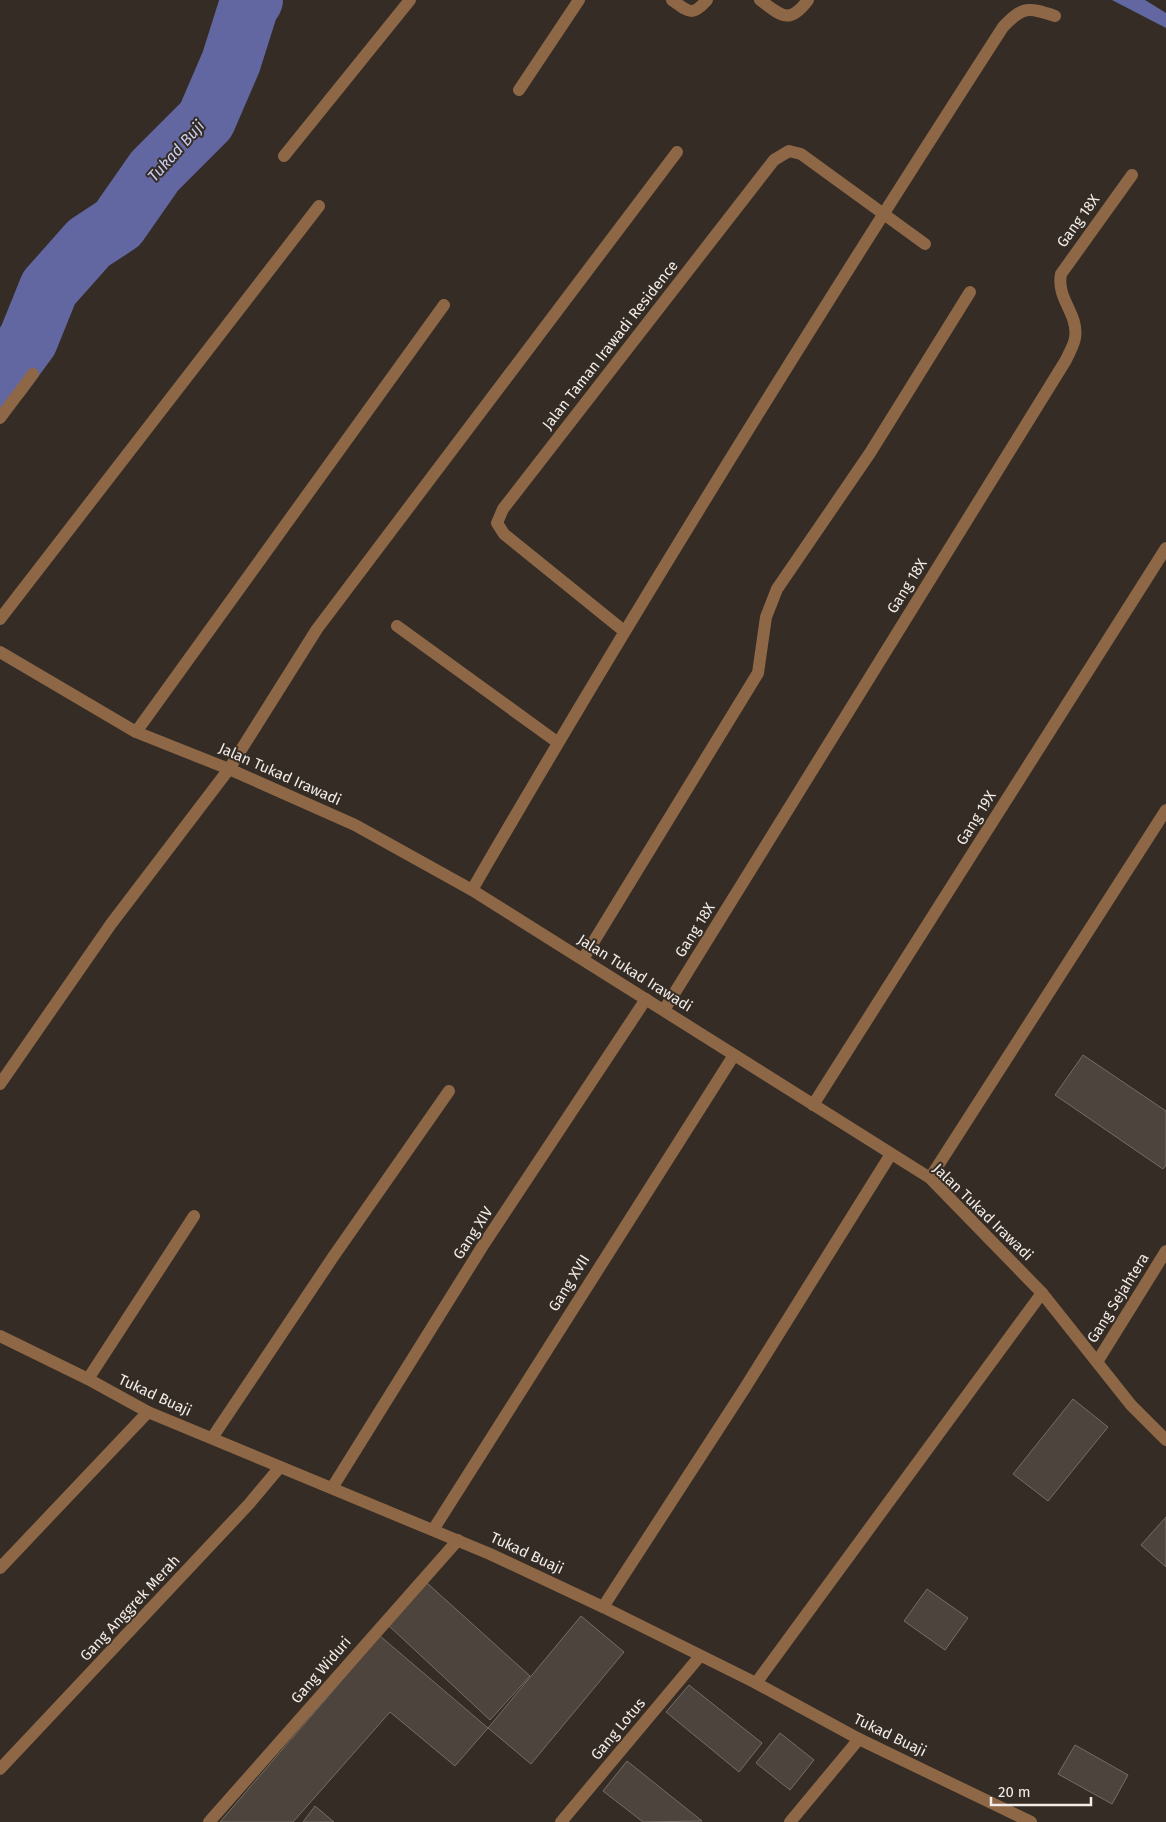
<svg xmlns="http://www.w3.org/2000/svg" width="1166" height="1822" viewBox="0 0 1166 1822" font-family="'Fira Sans',sans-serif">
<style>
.water{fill:#6267a2}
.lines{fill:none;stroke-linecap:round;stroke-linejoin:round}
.river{stroke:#6267a2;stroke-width:60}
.building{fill:#4d443d;stroke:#766d65}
.lane{stroke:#8e6746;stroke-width:12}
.street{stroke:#8e6746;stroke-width:12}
.labels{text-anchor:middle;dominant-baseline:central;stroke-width:4;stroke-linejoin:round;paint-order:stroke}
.street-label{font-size:15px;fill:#f2ece8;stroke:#342c25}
.water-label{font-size:16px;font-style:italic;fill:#c8cdf1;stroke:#342c25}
</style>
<rect width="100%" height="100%" fill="#342c25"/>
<polygon class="water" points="1112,0 1145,0 1166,13 1166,28"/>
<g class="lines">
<polyline class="river" points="0,378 28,340 49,288 89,243 118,224 155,171 206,120 231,62 249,5 253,0"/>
</g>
<g class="building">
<polygon points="1083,1055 1166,1111 1166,1165 1163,1169 1055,1095"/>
<polygon points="1073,1399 1108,1427 1048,1501 1013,1474"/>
<polygon points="1166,1517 1166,1567 1141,1545"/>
<polygon points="427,1583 530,1676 490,1720 388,1625"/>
<polygon points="927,1589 968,1618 945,1650 904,1621"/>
<polygon points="581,1616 624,1652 531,1764 488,1728"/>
<polygon points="380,1636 488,1728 455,1766 390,1712 293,1822 220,1822"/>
<polygon points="689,1685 762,1743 739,1772 666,1712"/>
<polygon points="780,1733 814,1760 790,1790 756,1763"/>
<polygon points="1075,1745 1128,1775 1112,1804 1058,1774"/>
<polygon points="627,1761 702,1821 643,1822 603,1791"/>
<polygon points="315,1806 334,1822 303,1822"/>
</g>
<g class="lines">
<g class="lane">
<polyline points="284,156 410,0"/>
<polyline points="0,619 319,206"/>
<polyline points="136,732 444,305"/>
</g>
<g class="street">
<path d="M 672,0 C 689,12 692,17 707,0"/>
<path d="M 760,0 C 782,16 789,25 808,0"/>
<polyline points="519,90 579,0"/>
<polyline points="0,418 33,374"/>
<polyline points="397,626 557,742"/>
<polyline points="624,631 504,534 497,523 503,509 774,160 789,151 801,154 925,244"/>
<polyline points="0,652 136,732 229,769 355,825 472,890 930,1178 1042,1293 1131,1405 1166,1440"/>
<path d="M 472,890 C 641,598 820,311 1003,27 C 1023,6 1028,7 1055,16"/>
<polyline points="583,959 758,673 766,617 777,589 870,453 970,292"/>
<path d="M 664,1010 L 1066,360 C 1069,353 1074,345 1075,338 C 1079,314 1056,299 1061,274 L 1132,175"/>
<polyline points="0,1084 111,924 229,769 317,629 677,152"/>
<polyline points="813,1105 1166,548"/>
<polyline points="930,1178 1166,810"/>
<polyline points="0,1336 88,1379 148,1412 490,1554 603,1607 756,1683 859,1739 1031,1822"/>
<polyline points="1097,1362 1166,1251"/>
<polyline points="88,1379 194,1216"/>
<polyline points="212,1438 333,1257 449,1091"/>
<polyline points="332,1488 482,1247 646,999"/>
<polyline points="433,1530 734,1055"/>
<polyline points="0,1568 148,1412"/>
<polyline points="603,1607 743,1391 891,1154"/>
<polyline points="756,1683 1042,1293"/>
<polyline points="0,1769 249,1504 280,1467"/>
<polyline points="209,1822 458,1540"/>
<polyline points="561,1822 700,1656"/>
<polyline points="790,1822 859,1739"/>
</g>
</g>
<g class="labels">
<g class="street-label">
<text transform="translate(1078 221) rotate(-54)">Gang 18X</text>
<text transform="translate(610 345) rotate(-52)">Jalan Taman Irawadi Residence</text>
<text transform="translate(907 586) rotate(-58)">Gang 18X</text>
<text transform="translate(280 774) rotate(24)">Jalan Tukad Irawadi</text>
<text transform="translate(976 818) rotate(-58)">Gang 19X</text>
<text transform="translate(695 930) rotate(-58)">Gang 18X</text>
<text transform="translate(635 973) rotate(32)">Jalan Tukad Irawadi</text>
<text transform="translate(983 1212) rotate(44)">Jalan Tukad Irawadi</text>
<text transform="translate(473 1233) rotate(-57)">Gang XIV</text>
<text transform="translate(569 1283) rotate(-58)">Gang XVII</text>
<text transform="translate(1118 1298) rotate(-58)">Gang Sejahtera</text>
<text transform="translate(155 1395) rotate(25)">Tukad Buaji</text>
<text transform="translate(527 1553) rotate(25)">Tukad Buaji</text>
<text transform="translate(130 1608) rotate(-47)">Gang Anggrek Merah</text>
<text transform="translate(321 1670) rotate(-49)">Gang Widuri</text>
<text transform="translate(618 1729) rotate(-50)">Gang Lotus</text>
<text transform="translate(890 1735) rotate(26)">Tukad Buaji</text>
</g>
<g class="water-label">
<text transform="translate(176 151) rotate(-48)">Tukad Buji</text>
</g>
</g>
<path d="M991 1797v8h100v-8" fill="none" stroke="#f2ece8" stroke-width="2.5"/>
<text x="998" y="1797" font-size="15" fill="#f2ece8" stroke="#342c25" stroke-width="4" paint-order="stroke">20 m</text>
</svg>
